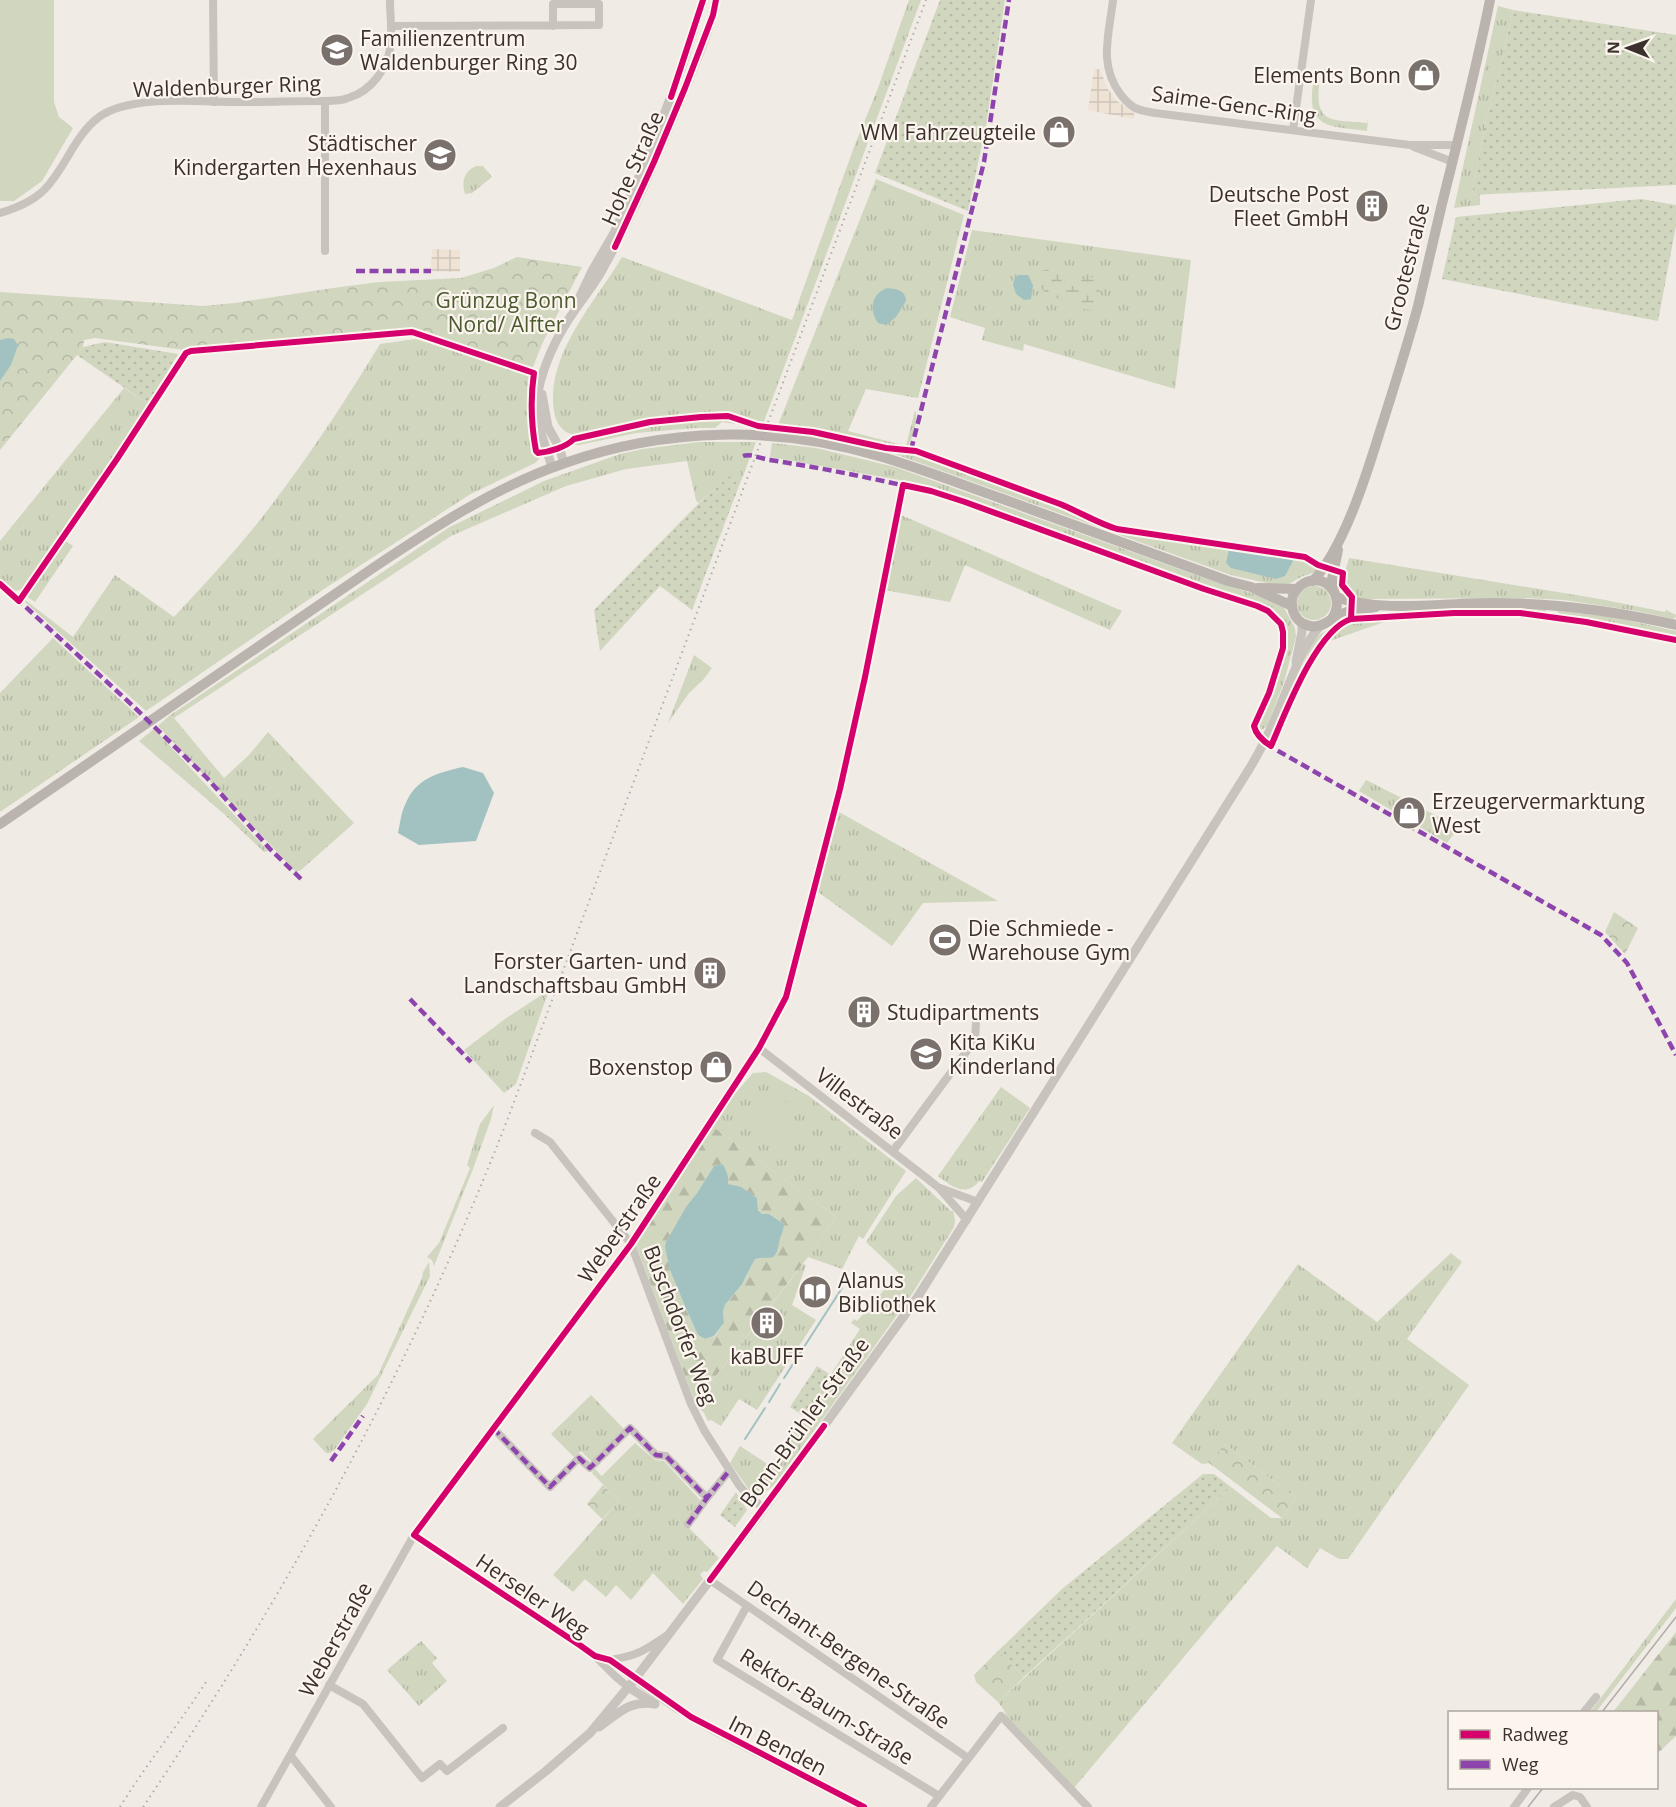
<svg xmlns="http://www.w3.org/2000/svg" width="1676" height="1807" viewBox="0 0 1676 1807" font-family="'Open Sans',sans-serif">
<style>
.grass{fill:url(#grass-tufts)}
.forest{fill:url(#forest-firs);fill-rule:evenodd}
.wetland{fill:url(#wetland-marsh)}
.park{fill:url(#park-crowns)}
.garden{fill:url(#garden-dots)}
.pitch{fill:#d1d6bf}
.plaza{fill:url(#plaza-grid)}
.water{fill:#a1c2c1}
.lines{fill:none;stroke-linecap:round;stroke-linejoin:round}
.stream{stroke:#a1c2c1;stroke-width:2}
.minor{stroke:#c9c3be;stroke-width:8}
.tertiary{stroke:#c9c3be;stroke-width:9}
.secondary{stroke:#bab3ae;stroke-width:10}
.tram{stroke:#b1aca8;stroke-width:1.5}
.rail{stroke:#b1aca8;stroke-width:2;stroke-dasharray:1.5 4.5;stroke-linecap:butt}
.quiet{stroke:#8e44ad;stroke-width:4.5;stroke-dasharray:9 4.5;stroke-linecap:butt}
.cycleway-casing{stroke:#fbf5ee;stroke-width:10}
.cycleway{stroke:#d6006c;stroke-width:6}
.labels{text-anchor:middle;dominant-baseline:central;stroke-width:4.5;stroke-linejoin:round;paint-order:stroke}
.poi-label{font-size:21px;fill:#3b302b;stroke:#fbf5ee;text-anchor:start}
.street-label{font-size:21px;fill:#3b302b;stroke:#fbf5ee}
.park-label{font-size:21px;fill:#4a5a2e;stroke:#fbf5ee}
</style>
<defs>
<pattern id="grass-tufts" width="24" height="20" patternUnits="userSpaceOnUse" patternTransform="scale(1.5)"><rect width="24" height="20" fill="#d1d6bf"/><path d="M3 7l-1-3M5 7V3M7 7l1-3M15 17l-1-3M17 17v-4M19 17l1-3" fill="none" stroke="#b4b8a4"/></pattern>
<pattern id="forest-firs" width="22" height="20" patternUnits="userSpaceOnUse" patternTransform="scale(1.5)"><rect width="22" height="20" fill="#d1d6bf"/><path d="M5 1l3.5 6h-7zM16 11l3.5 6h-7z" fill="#b4b8a4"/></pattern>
<pattern id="wetland-marsh" width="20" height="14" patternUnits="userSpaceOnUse" patternTransform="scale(1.5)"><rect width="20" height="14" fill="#d1d6bf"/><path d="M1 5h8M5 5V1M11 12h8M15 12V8" fill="none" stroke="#b4b8a4"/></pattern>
<pattern id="park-crowns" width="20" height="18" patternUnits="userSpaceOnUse" patternTransform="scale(1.5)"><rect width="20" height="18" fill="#d1d6bf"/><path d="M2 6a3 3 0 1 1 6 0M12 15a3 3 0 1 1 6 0" fill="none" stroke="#b4b8a4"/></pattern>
<pattern id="garden-dots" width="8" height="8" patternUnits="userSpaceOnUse" patternTransform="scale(1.5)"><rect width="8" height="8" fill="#d1d6bf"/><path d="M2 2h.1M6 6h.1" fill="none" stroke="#b4b8a4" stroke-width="1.8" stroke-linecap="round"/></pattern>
<pattern id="plaza-grid" width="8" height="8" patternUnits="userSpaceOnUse" patternTransform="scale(1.5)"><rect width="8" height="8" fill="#eee3d5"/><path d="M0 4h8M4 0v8" fill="none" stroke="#cdc3b7"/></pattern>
</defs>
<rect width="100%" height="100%" fill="#f0ebe5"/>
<g class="grass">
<path d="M 909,0 L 921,0 L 763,424 C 748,420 734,413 719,413 C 708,412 697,414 686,415 C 649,419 614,426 578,435 C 566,435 558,427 555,416 C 542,358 595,303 622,257 L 792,320 L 854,147 L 878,88 Z"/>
<polygon points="1498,6 1513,10 1493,97 1487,114 1472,195 1480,195 1480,205 1454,208"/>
<path d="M 1313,84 L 1319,85 C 1315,126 1334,119 1367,123 L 1368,118 L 1367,131 C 1332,126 1306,130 1313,84 Z"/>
<path d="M 476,166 L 483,166 L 492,177 L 472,193 L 465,194 C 461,182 464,171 476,166 Z"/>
<path d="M 876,179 L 964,215 L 918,398 L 866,389 L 848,431 L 906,446 L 915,410 C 919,421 912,437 908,448 L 905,449 L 887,447 L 826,432 L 778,425 Z"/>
<polygon points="972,230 1191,260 1175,389 1024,344 1023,351 982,340 985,328 950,317"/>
<path d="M 416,339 L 531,375 C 527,401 527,430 535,455 L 540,458 L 535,463 L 469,495 L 327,587 L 146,711 L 25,602 L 24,599 L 73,637 L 115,575 L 174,617 C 207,581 241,546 270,507 C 310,455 346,400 380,344 Z"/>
<polygon points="124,388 148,404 24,589 14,591 0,580 0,541"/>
<path d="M 719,418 L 732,420 L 750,426 L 722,422 L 715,428 L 695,428 L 636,433 L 579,445 L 573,445 C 609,425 677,421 719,418 Z"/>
<polygon points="699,442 756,442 739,486 731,476 698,503 696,500 687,461 626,469 566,486 451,536 174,718 224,778 249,755 268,732 354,823 301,870 296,872 158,726 169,716 448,528 544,481 620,454 643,449"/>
<path d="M 772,443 L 816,448 L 895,467 L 1210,580 L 1267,598 L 1283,606 L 1295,628 L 1296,637 L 1284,682 L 1267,726 L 1262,730 L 1258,728 L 1257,722 C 1267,690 1308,636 1269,609 L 973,503 L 911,482 L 770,457 Z"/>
<polygon points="884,450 911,452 935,459 1070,510 1094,523 1117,531 1303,558 1319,568 1313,573 1303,576 1287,585 1275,585 1231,575"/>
<polygon points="899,514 901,515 1122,611 1110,630 965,565 950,602 885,590"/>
<polygon points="64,540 73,546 35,602 26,596"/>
<path d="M 1349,558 L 1600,599 L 1665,612 L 1666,610 L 1676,615 L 1676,617 L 1673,619 L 1637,611 L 1564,600 L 1526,598 L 1355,599 C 1353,593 1349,593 1346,588 C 1340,580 1347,567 1349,558 Z"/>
<circle cx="1314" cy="603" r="17"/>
<path d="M 1501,608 L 1546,610 L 1546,614 C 1483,605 1417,613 1355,617 L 1354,615 L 1452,609 Z"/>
<polygon points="1558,611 1612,617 1676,631 1676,638 1605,622 1558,614"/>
<path d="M 1348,616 L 1330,632 L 1313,655 L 1291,695 L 1274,735 L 1276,727 L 1312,643 C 1319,633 1322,634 1331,628 C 1337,624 1341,619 1348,616 Z"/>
<path d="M 1359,621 L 1384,622 L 1327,642 C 1337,631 1344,625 1359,621 Z"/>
<polygon points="53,638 139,717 0,812 0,693"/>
<polygon points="694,655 712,668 703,680 689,693 668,723"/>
<polygon points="154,729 268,851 264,852 224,814 139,741"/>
<polygon points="1366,780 1459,827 1447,843 1359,791"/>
<polygon points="839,812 998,901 923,903 892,946 818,892"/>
<polygon points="549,990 516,1084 504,1093 464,1050 505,1019"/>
<polygon points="766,1072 809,1096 906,1171 863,1239 859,1236 842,1269 808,1257 836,1217 712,1126 731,1098 753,1073"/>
<path d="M 1001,1087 L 1030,1108 L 982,1182 L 979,1181 C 966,1198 951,1186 938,1176 Z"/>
<polygon points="494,1105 491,1119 473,1169 434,1266 432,1260 427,1257 439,1243 470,1168 467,1165 480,1124"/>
<polygon points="916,1178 951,1211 953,1211 955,1220 954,1227 912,1294 775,1485 763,1493 750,1491 730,1463 740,1446 772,1467 860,1329 851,1323 854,1319 857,1321 899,1273 866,1242 896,1196"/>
<polygon points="1451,1253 1462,1262 1407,1339 1469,1385 1348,1559 1339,1559 1320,1548 1307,1568 1277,1546 1074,1788 1007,1718 1004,1710 998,1702 1231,1487 1271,1518 1282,1518 1296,1498 1225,1444 1209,1463 1202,1464 1172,1443 1298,1264 1377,1322"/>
<polygon points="429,1262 430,1276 367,1404 335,1449 330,1453 326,1453 313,1439 378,1375 422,1278 423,1272"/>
<polygon points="803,1264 806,1265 792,1305 816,1320 757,1410 739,1399 721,1426 711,1420 708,1421 704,1413 695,1403"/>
<polygon points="591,1395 624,1429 592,1462 581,1451 574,1457 551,1434"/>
<polygon points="635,1443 655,1460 664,1461 700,1500 685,1524 719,1558 707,1572 704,1571 700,1574 703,1579 683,1604 653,1573 631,1600 616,1585 606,1597 585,1579 573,1592 553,1575 619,1501 592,1473 595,1469 602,1476"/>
<polygon points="1676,1599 1676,1608 1596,1712 1590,1712"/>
<polygon points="421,1641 437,1658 432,1663 447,1681 419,1706 387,1670"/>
</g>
<g class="forest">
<path d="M 712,1126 L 836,1217 L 808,1257 L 695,1403 L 636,1245 ZM 723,1164 L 728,1184 C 739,1188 747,1191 757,1198 L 758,1209 L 762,1214 L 769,1214 L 784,1224 C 781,1241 773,1254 755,1259 L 746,1277 L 732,1297 L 725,1305 L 723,1311 L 724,1323 L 715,1336 L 705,1339 L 698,1335 L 684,1304 L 670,1270 L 666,1242 L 714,1166 Z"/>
<polygon points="1676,1632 1676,1736 1657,1754 1656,1712 1613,1712"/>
</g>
<path class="wetland" d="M 1049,269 L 1057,272 L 1065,286 L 1078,286 L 1081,280 L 1091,277 L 1099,281 L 1100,298 L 1095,310 C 1078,310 1083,306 1070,300 C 1066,299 1061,299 1056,298 C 1043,294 1039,287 1038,274 L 1041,271 Z"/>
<g class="park">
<polygon points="517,257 582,267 543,342 532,369 422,331 342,336 191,351 95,338 84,340 83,347 77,355 0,450 0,292 203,306 235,303 333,288 379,282 461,278 494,268"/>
<polygon points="1614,912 1638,928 1625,954 1605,932"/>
<polygon points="1225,1444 1296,1498 1282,1518 1209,1463"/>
<polygon points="603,1485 619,1501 602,1519 587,1504"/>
<polygon points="998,1651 1024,1677 998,1702 976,1682 974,1675"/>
</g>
<g class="garden">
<polygon points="940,0 1005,0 986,125 968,211 875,173"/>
<polygon points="1513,10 1676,35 1676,185 1472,195 1487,114 1493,97"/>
<polygon points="1641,199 1676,205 1676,226 1658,321 1442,279 1456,217"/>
<polygon points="105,342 178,354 148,404 77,355 83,347"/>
<polygon points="731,475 739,486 692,610 660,586 600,651 594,610 699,503"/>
<polygon points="817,1366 831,1375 804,1416 790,1407"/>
<polygon points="1203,1474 1214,1474 1231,1487 1024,1677 998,1651 1062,1589"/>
<polygon points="736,1492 747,1510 735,1527 720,1515"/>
</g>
<g class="pitch">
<polygon points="0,0 54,0 54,102 59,117 73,128 42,181 14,201 0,201"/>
<polygon points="772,1091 793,1107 784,1120 799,1131 781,1155 745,1127"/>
</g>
<g class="plaza">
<polygon points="1094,69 1100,69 1107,88 1117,101 1134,113 1133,119 1088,110"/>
<polygon points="432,249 460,250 460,272 431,271"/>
</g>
<g class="water">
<polygon points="1019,275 1028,275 1033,285 1031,299 1024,300 1016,294 1013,285 1015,277"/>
<path d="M 887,288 C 897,289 905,290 906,301 L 896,317 L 886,325 L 878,323 C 869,310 871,294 887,288 Z"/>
<polygon points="8,338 14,339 18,345 11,365 0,381 0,340"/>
<polygon points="1229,550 1294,559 1285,576 1276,579 1231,568 1226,563"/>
<path d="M 463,767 L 483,773 L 494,793 L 476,841 L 419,845 L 398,833 C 400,824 401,813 405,805 C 416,778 437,773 463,767 Z"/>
<path d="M 723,1164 L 728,1176 L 728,1184 L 741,1187 L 757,1198 L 758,1210 L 762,1214 L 769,1214 L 784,1224 C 784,1231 780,1236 779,1243 C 775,1264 771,1255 755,1259 L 742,1284 L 725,1305 L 723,1311 L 724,1323 L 714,1336 L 705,1339 L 698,1335 L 684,1304 L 670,1270 L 665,1247 L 666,1242 L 686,1207 L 697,1193 L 714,1166 Z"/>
</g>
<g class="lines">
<g class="stream">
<polyline points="784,1378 842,1288"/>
<polyline points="769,1402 780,1384"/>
<polyline points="745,1439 765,1408"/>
</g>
<g class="minor">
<polyline points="213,0 214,102"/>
<path d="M 1113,0 C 1109,35 1098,65 1121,95 C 1125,100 1130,105 1135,108 C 1144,112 1154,113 1163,114 L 1410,145 L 1457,145"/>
<polyline points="391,26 599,25 599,4 553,4 553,26"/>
<polyline points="325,101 325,251"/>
<polyline points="1293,130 1311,0"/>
<polyline points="1414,147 1453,162"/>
<path d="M 0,213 C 16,208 32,202 44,190 C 66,168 73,137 99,117 C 131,94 199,102 238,102 C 267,102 296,101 325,101 C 332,101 341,101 348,98 C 372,91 389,67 391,42 C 392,28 390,14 390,0"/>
<polyline points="759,1048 929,1180 939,1188 967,1220"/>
<polyline points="535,1133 550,1142 631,1244 691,1404 704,1430 739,1485 748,1496 764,1508"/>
<polyline points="893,1151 975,1040 976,1023"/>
<polyline points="940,1188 978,1202"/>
<polyline points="493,1428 550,1487 579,1458 590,1468 630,1428 656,1455 666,1456 707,1498 729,1471"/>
<polyline points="688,1524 707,1498"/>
<polyline points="414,1535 581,1646 595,1656 610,1660 635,1679"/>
<polyline points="710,1580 968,1758"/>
<polyline points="747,1606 717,1660 939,1796"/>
<polyline points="596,1657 615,1676 628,1687"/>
<path d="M 610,1660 C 636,1656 644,1651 666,1636"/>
<polyline points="329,1685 363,1704 422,1778 440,1764 447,1771 503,1728"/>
<polyline points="1584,1712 1596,1697"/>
<polyline points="291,1756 331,1807"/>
<polyline points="261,1807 414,1535 631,1244 759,1048 786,997 808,917"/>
<polyline points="931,1807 1001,1716 1088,1807"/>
<polyline points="1514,1807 1528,1788"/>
<polyline points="1554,1807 1573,1795 1580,1797 1587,1807"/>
</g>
<g class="tertiary">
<polyline points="577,303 592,271 614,233 649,154 682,67 703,0"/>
<polyline points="542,394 548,427 559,447 564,463"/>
<path d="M 552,467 C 545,444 533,418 538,392 C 544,363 558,334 575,310 C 584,297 593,286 601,272 C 632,217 657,157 681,99 C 693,68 710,32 716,0"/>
<polyline points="1296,662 1302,632 1302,623"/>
<polyline points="635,1679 678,1709 710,1728 864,1807"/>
<polyline points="628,1687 652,1702"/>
<path d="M 599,1727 C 619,1713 629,1700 655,1704"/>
<path d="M 500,1807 L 546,1771 L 590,1733 L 635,1679 L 757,1518 L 917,1298 L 1248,771 C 1261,750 1272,727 1281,704 C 1292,678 1301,648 1320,626"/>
</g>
<g class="secondary">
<path d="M 1313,581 C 1345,546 1367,473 1381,428 C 1394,387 1407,347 1418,306 C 1426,273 1433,241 1441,208 C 1458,139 1476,70 1490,0"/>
<polyline points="1258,588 1297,589"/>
<polyline points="1334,590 1332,579 1338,550"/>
<path d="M 1336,597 C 1382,613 1442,603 1491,603 C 1553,603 1615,611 1676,625"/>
<path d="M 1331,620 C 1349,596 1322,568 1300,586 C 1285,598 1292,623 1310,626 C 1324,629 1332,616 1344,613 C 1354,610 1366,610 1376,607"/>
<path d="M 0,824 L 373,568 C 433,528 495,487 565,463 C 665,428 777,425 879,456 C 920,468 960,484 1000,498 C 1076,525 1152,554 1228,581 L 1251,587 L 1292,606"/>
</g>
<g class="tram">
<polyline points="1602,1712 1676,1617"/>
<polyline points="1528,1807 1543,1788"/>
</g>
<g class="rail">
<path d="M 120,1807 C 147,1763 180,1723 208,1679"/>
<path d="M 143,1807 C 289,1591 414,1361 508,1118 L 926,0"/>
</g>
<g class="quiet">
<polyline points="356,271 431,271"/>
<polyline points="911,450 984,162 1009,0"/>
<path d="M 743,456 C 751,453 761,459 770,460 C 816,467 861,476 906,486"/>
<polyline points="16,598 132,705 207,778 270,849 302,880"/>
<polyline points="1266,744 1601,935 1627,963 1676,1055"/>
<polyline points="410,999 471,1062"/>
<polyline points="493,1428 550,1487 579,1458 590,1468 630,1428 656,1455 666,1456 707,1498 729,1471"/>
<polyline points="331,1461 363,1416"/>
<polyline points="688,1524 707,1498"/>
</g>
<g class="cycleway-casing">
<g id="cycleway">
<polyline points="671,97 703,0"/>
<polyline points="615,247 654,162 685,88 713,15 716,0"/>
<path d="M 0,584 L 19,601 L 117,459 L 186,353 L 191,351 L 412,332 L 534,373 C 530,400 531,424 536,451 L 538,453 C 550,452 566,447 574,439 L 650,422 L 701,417 L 728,416 L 758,426 L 813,432 L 886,448 L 916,451 L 1060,504 C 1080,512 1097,523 1117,529 L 1305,557 L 1318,565 L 1343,573 L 1342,585 L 1352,597 L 1351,619"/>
<polyline points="710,1580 824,1426"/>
<path d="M 864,1807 L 691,1717 L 610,1660 L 595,1656 L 581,1646 L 414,1535 L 631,1244 L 759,1048 L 786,997 L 840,789 L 865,677 L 903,485 L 931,491 L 965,502 L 1204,589 L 1257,606 L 1268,611 L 1281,624 L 1283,632 L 1283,648 L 1269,693 L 1254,726 C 1256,735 1263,741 1271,746 C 1285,714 1316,630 1351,619 L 1454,613 L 1520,613 L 1586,622 L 1676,640"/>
</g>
</g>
<use href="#cycleway" class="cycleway"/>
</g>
<defs>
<g id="school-disc" transform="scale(1.725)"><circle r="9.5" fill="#7a716c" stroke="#fbf5ee"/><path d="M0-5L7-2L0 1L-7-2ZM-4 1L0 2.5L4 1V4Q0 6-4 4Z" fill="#fff"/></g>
<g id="shop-disc" transform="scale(1.725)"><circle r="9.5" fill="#7a716c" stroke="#fbf5ee"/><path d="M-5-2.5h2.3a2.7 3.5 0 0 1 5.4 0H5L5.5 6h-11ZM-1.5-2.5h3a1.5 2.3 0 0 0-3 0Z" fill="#fff"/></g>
<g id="building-disc" transform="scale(1.725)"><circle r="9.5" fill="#7a716c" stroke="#fbf5ee"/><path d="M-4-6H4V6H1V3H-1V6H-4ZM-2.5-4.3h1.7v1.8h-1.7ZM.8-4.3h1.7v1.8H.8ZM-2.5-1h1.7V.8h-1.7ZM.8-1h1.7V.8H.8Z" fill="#fff"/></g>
<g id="stadium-disc" transform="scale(1.725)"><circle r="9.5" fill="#7a716c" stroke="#fbf5ee"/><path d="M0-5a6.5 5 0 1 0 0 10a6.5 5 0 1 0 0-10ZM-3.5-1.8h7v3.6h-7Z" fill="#fff"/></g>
<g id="library-disc" transform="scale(1.725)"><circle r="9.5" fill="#7a716c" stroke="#fbf5ee"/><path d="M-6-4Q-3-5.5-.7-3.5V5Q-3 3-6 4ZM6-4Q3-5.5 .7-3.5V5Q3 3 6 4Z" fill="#fff"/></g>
</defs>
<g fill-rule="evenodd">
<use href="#school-disc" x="337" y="50"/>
<use href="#shop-disc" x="1424" y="75"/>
<use href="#shop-disc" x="1059" y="132"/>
<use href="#school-disc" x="440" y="155"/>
<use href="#building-disc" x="1372" y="206"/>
<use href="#shop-disc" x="1409" y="813"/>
<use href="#stadium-disc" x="945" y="940"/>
<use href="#building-disc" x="710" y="973"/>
<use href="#building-disc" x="864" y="1012"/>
<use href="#school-disc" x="926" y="1054"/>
<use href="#shop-disc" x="716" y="1067"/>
<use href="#library-disc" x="815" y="1292"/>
<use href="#building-disc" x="767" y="1323"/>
</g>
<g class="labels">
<g class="poi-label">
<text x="360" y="38">Familienzentrum<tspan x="360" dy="24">Waldenburger Ring 30</tspan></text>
<text x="1401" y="75" text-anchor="end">Elements Bonn</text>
<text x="1036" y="132" text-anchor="end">WM Fahrzeugteile</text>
<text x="417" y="143" text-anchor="end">Städtischer<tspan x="417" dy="24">Kindergarten Hexenhaus</tspan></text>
<text x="1349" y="194" text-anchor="end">Deutsche Post<tspan x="1349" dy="24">Fleet GmbH</tspan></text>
<text x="1432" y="801">Erzeugervermarktung<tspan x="1432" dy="24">West</tspan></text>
<text x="968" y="928">Die Schmiede -<tspan x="968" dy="24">Warehouse Gym</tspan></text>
<text x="687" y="961" text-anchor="end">Forster Garten- und<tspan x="687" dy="24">Landschaftsbau GmbH</tspan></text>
<text x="887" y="1012">Studipartments</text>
<text x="949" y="1042">Kita KiKu<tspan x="949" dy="24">Kinderland</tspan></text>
<text x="693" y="1067" text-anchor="end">Boxenstop</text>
<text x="838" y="1280">Alanus<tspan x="838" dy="24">Bibliothek</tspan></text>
<text x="767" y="1356" text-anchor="middle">kaBUFF</text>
</g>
<g class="street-label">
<text transform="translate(227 86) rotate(-2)">Waldenburger Ring</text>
<text transform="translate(1234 104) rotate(8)">Saime-Genc-Ring</text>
<text transform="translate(632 168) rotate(-66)">Hohe Straße</text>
<text transform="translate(1406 267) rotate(-76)">Grootestraße</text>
<text transform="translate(860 1103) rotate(37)">Villestraße</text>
<text transform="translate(619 1228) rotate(-55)">Weberstraße</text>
<text transform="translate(681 1325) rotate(69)">Buschdorfer Weg</text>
<text transform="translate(804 1422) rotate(-54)">Bonn-Brühler-Straße</text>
<text transform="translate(533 1595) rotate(34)">Herseler Weg</text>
<text transform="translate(335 1639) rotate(-61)">Weberstraße</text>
<text transform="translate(849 1654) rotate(35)">Dechant-Bergene-Straße</text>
<text transform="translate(827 1706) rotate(32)">Rektor-Baum-Straße</text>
<text transform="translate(778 1745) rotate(27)">Im Benden</text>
</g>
<g class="park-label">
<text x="506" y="300">Grünzug Bonn<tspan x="506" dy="24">Nord/ Alfter</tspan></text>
</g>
</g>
<rect x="1448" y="1711" width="210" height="78" fill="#fbf5ee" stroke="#aea6a0" stroke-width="1.5"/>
<rect x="1460" y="1730" width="30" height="9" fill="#d6006c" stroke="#aea6a0" stroke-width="1.5"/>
<text x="1502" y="1741" font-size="18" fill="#3b302b">Radweg</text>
<rect x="1460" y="1760" width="30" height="9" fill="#8e44ad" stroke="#aea6a0" stroke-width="1.5"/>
<text x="1502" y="1771" font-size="18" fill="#3b302b">Weg</text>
<g transform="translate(1628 48) rotate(271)" stroke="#fbf5ee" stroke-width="4.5" paint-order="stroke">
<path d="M0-4.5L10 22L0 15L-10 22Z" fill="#3b302b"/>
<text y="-9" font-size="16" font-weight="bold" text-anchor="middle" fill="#3b302b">N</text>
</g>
</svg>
